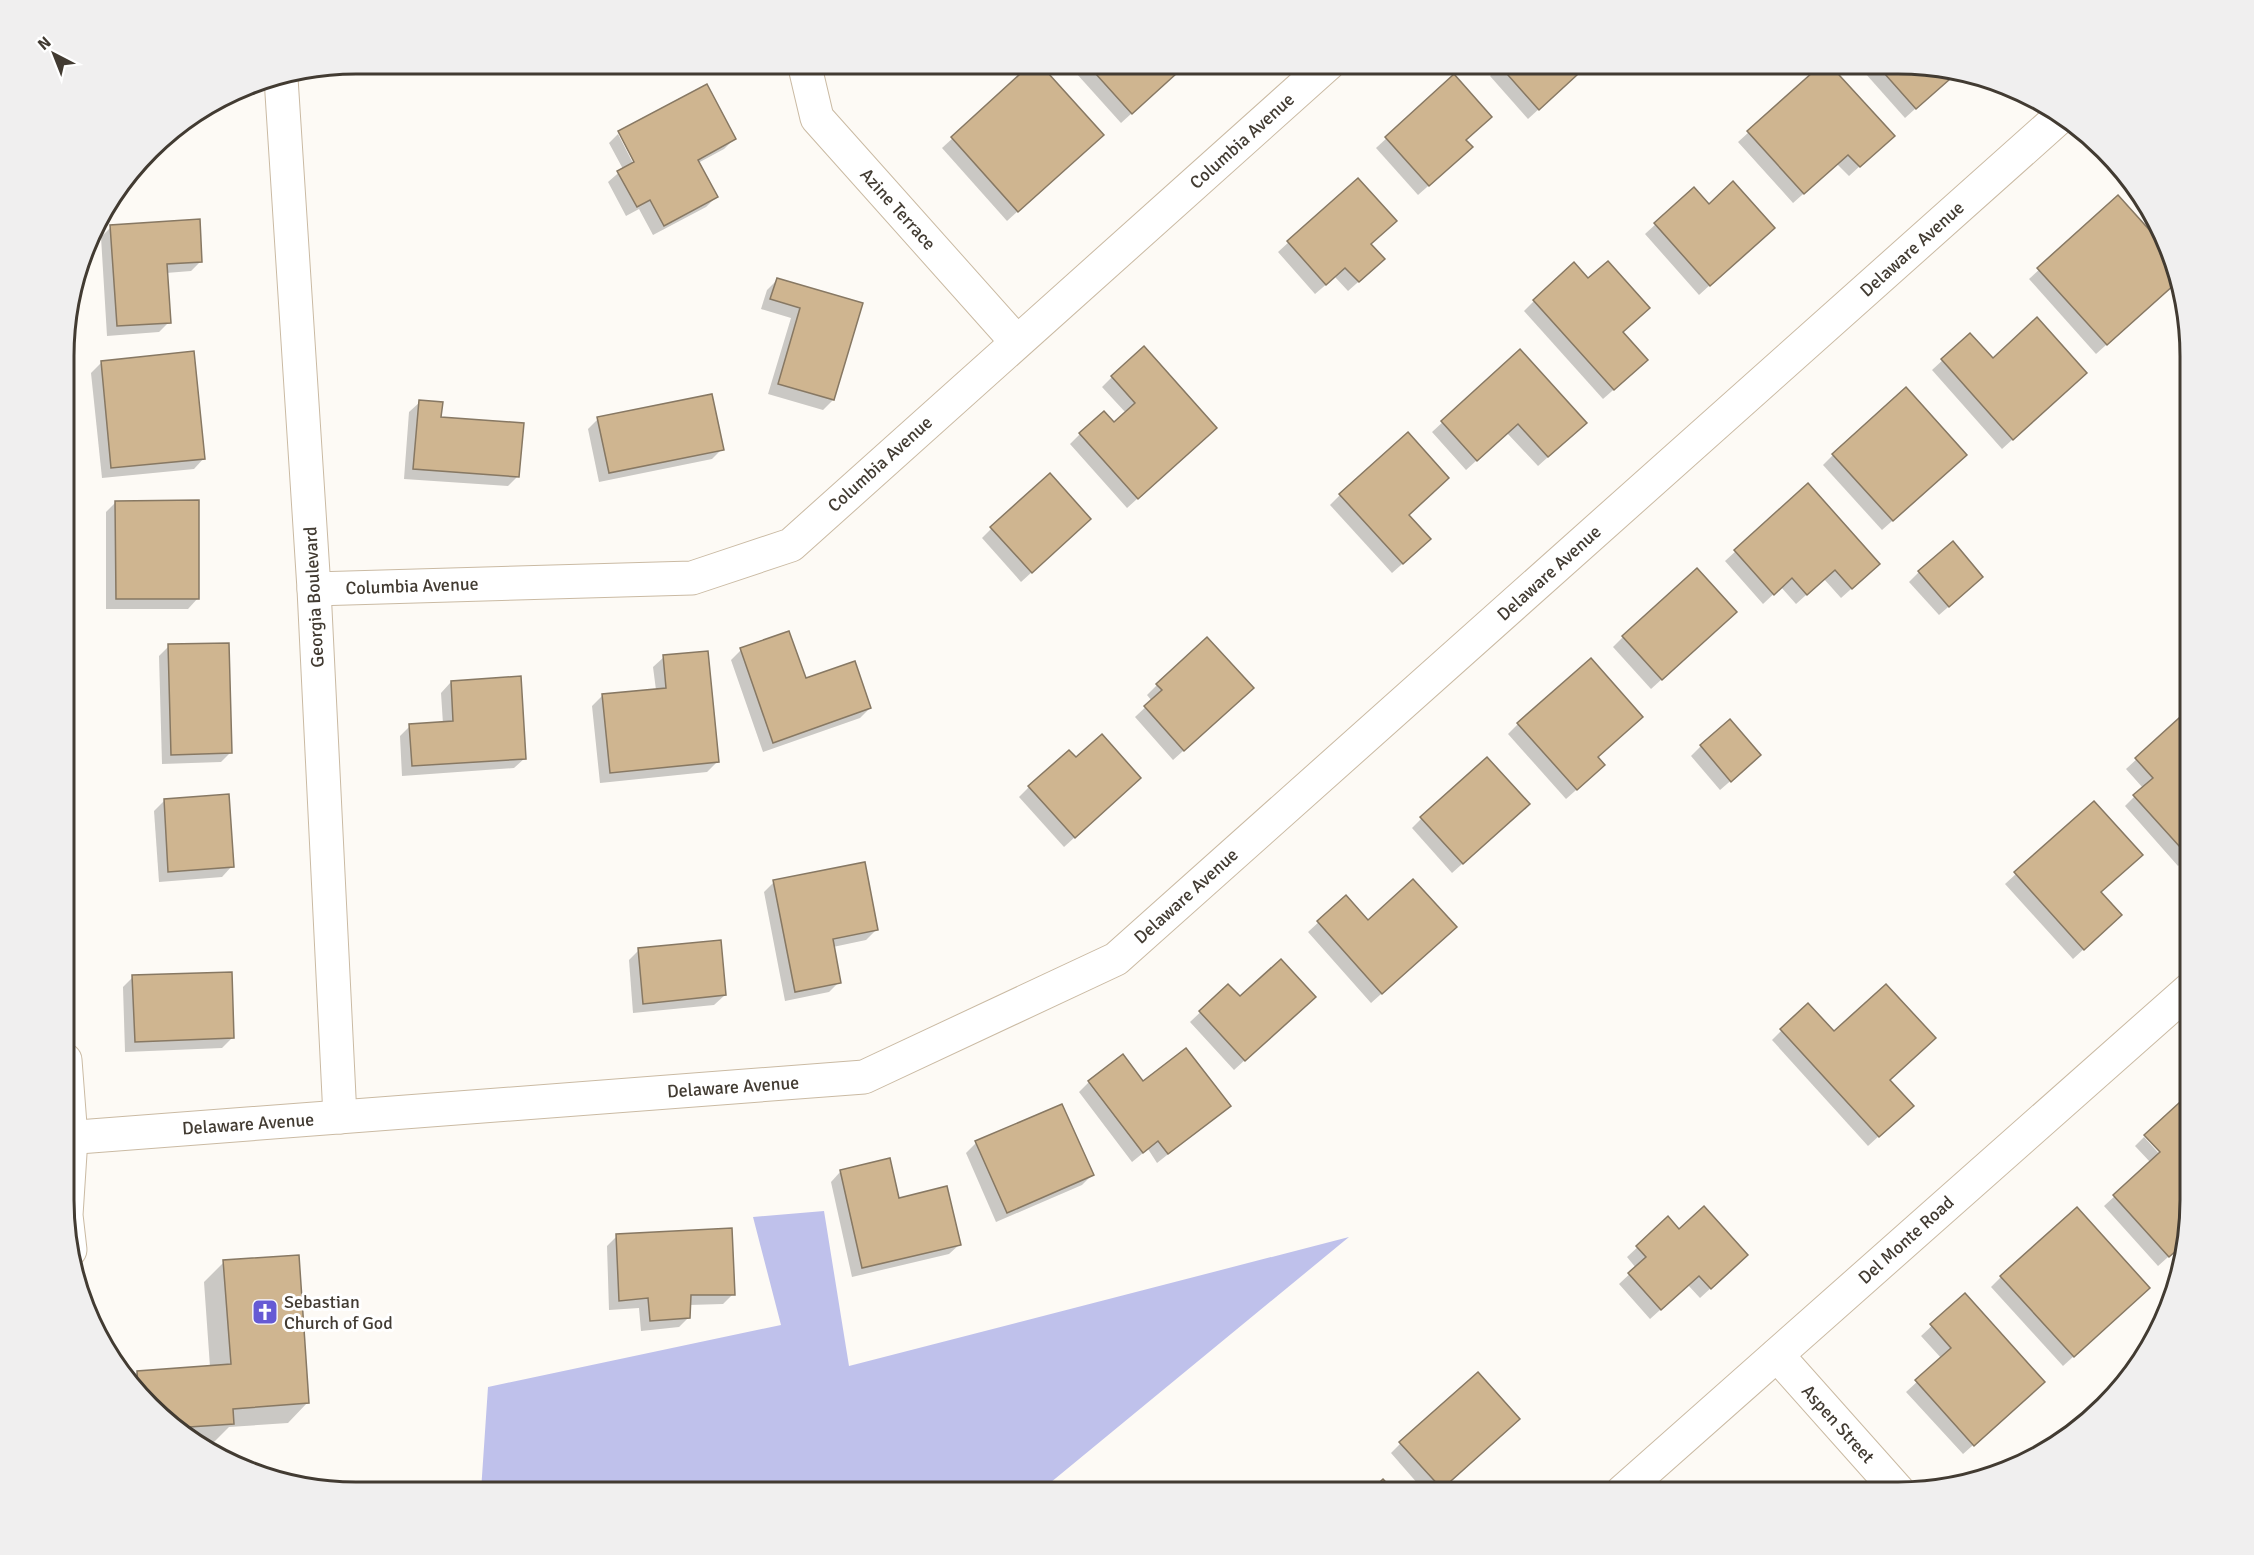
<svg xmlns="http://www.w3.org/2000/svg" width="2254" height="1555" viewBox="0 0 2254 1555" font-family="Signika,sans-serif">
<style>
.forest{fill:#bfc1eb}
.shadow{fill:#0003;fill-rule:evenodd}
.building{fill:#cfb590;stroke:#877863;stroke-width:1.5}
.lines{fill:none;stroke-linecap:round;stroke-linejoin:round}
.minor-casing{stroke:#cabaa3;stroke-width:35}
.minor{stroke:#fff;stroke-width:33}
.labels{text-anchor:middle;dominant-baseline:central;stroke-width:6;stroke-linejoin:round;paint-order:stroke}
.street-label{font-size:18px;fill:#423b32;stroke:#fff}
.poi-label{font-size:18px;fill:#423b32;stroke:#fff;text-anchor:start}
.rim{fill:none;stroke:#423b32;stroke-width:3}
</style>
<rect width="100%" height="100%" fill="#fdfaf5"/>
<polygon class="forest" points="824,1211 849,1366 1349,1237 1039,1492 481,1491 488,1387 781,1325 753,1217"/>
<g class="shadow">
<polygon points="1035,63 1091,145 1007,221 942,148"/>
<polygon points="1067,63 1187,63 1121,123"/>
<polygon points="1503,63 1589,63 1528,119 1490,76"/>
<polygon points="1824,64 1827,64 1893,136 1849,176 1837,164 1793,203 1738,142"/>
<polygon points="1857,64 1918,64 1957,71 1905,118"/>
<polygon points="1454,76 1465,141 1461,157 1418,195 1376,148"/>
<path d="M 619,133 L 734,139 L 724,149 L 698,163 L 716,197 L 706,207 L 653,235 L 639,209 L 626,216 L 608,182 L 623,169 L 609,143 ZM 618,134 L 621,134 L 639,167 L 636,169 Z"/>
<polygon points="1357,180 1373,269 1348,291 1335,277 1315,294 1278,252"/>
<polygon points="1694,189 1709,206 1763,237 1699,295 1645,234"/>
<polygon points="2118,197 2163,247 2174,284 2096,354 2029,279"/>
<polygon points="111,227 201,261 191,271 166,273 169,322 159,332 107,336 101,237"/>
<polygon points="777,280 861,304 833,400 823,410 768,394 791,318 761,309 767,290"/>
<polygon points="1534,301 1636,370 1603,399 1524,311"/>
<polygon points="1970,335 1992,360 2075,383 2002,449 1932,370"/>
<polygon points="1520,351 1575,433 1538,466 1507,433 1466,470 1432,432"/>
<polygon points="101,363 204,458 194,469 102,478 91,373"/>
<polygon points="1112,377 1205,438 1127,508 1070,444 1080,434 1114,424 1126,413 1102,387"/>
<polygon points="420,402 440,418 518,476 508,486 404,479 409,412"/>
<polygon points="598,419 722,449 712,459 599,482 588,429"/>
<polygon points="1833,455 1955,465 1882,530 1823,465"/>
<polygon points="1808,485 1868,574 1841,598 1824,579 1796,604 1781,587 1763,604 1725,561"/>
<polygon points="1340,495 1407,515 1419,549 1392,573 1330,505"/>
<polygon points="116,502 198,598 188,609 106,609 106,512"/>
<polygon points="992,528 1079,529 1021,582 982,538"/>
<polygon points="1919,572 1971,587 1939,615 1909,582"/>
<polygon points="1725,622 1651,689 1613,647 1623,637"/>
<polygon points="169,646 231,752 221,762 162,764 159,656"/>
<polygon points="741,650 805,680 870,708 860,718 763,752 731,660"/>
<polygon points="664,657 717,762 707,772 600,783 592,706 602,696 656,690 653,667"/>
<polygon points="451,682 525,758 514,768 402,776 400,736 410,726 443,724 441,693"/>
<polygon points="1157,685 1242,698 1173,760 1135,717 1152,701 1147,695"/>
<polygon points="2190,710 2190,855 2178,866 2125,806 2143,788 2126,769"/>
<polygon points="1518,724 1593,775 1566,799 1508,734"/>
<polygon points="1701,746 1749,765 1720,790 1691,756"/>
<polygon points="1029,787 1129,788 1064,847 1019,797"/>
<polygon points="164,801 232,866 222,877 159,882 154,811"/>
<polygon points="2094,803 2100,893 2110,925 2073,959 2005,884"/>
<polygon points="1518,814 1452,873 1412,828 1422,818"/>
<polygon points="774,882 876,930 866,940 833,947 839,982 829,992 785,1001 764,892"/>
<polygon points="1346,897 1368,922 1445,937 1371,1003 1308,932"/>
<polygon points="639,950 725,995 714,1005 633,1013 629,960"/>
<polygon points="133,977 233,1037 222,1048 125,1052 123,987"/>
<polygon points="1228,986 1239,998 1304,1006 1234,1070 1190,1022"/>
<polygon points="1782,1030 1834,1033 1889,1080 1902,1115 1868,1146 1772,1040"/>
<polygon points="1089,1082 1143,1083 1229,1106 1157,1163 1148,1149 1132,1162 1079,1092"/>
<polygon points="2180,1104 2190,1116 2190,1219 2186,1241 2158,1266 2104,1206 2151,1163 2135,1146 2144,1137 2164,1159"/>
<polygon points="976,1143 1092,1175 1082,1185 996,1222 966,1153"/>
<polygon points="841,1171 898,1200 960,1244 949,1254 852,1277 831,1182"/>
<polygon points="1668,1219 1679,1231 1736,1265 1700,1298 1688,1285 1650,1319 1619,1284 1636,1268 1627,1257"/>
<polygon points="617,1236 733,1294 723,1304 689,1305 689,1317 679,1327 641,1331 639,1308 609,1310 607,1246"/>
<polygon points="224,1262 308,1402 288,1423 229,1427 213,1443 200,1444 178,1432 131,1379 137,1372 210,1367 204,1282"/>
<polygon points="2001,1277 2138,1298 2063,1366 1991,1287"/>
<polygon points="1965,1295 2033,1392 1963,1454 1906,1392 1942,1359 1921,1336"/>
<polygon points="1508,1429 1438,1492 1425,1492 1391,1453 1401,1443"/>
</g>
<g class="building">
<polygon points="1032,63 1039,63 1104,135 1018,212 951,137"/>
<polygon points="1086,63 1188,63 1132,114"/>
<polygon points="1500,63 1590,63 1539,110 1499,65"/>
<polygon points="1822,64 1829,64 1895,136 1860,167 1848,155 1804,194 1747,131"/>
<polygon points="1876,64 1918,64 1958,72 1916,109"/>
<polygon points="1454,74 1492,117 1466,140 1473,147 1429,186 1385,137"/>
<polygon points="707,84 736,139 698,160 718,197 664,226 650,200 637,207 617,171 634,162 618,131"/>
<polygon points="1358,178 1397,221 1371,244 1385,259 1359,282 1345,268 1326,285 1287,241"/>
<polygon points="1733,181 1775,228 1710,286 1654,223 1694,187 1709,204"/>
<polygon points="2118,195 2162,244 2175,284 2107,345 2037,268"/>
<polygon points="200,219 202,262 167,264 171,323 117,326 110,225"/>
<polygon points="1608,261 1650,308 1623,332 1648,360 1614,390 1533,300 1574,262 1588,278"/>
<polygon points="777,278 863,303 834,400 778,384 800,308 770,299"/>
<polygon points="2037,317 2087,373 2013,440 1941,359 1970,333 1993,358"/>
<polygon points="1144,346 1217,428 1138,499 1079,433 1104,411 1114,422 1135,403 1111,376"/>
<polygon points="1520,349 1587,423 1548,457 1518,424 1477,461 1441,421"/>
<polygon points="194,351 205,459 111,468 101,361"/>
<polygon points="1906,387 1967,455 1893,521 1832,454"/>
<polygon points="712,394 724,450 609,473 597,417"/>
<polygon points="419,400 443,402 441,417 524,423 519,477 413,469"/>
<polygon points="1408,432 1449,478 1409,515 1431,539 1403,564 1339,494"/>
<polygon points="1050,473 1091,519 1032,573 990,527"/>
<polygon points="1808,483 1880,564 1852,589 1835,570 1807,595 1792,578 1774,595 1734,550"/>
<polygon points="199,500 199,599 116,599 115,501"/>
<polygon points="1953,541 1983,577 1949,607 1918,571"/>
<polygon points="1697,568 1737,612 1662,680 1622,636"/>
<polygon points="789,631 806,678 855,661 871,708 773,743 740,648"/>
<polygon points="1207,637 1254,688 1184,751 1144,706 1162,690 1156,684"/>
<polygon points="229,643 232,753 171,755 168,644"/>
<polygon points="708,651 719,762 610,773 602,694 666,688 663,655"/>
<polygon points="1591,658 1643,717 1598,757 1605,765 1577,790 1517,723"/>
<polygon points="521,676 526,759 412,766 409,724 453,721 451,681"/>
<polygon points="2190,708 2190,856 2189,857 2133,795 2153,778 2135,758"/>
<polygon points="1730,719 1761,755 1731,782 1700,745"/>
<polygon points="1102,734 1141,778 1075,838 1028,786 1069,750 1076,757"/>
<polygon points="1487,757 1530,804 1463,864 1420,817"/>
<polygon points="229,794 234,867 168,872 164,799"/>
<polygon points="2094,801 2143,855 2101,892 2122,915 2084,950 2014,872"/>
<polygon points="865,862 878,930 833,939 841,983 795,992 773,880"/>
<polygon points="1413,879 1457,927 1382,994 1317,921 1346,895 1368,920"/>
<polygon points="721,940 726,995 643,1004 638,948"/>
<polygon points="1281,959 1316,997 1245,1061 1199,1011 1228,984 1240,996"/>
<polygon points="232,972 234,1038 135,1042 132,975"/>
<polygon points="1886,984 1936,1038 1890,1080 1914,1106 1879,1137 1780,1029 1808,1003 1834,1031"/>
<polygon points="1186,1048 1231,1106 1168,1154 1158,1141 1143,1153 1088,1081 1123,1054 1143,1081"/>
<polygon points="2180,1102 2190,1114 2190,1219 2186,1242 2169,1257 2113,1195 2160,1152 2144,1135"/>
<polygon points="1062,1104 1094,1175 1007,1213 975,1141"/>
<polygon points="890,1158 899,1198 947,1186 961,1245 862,1268 840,1170"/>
<polygon points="1704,1206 1748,1255 1711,1289 1699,1276 1661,1310 1628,1273 1646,1257 1636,1246 1668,1216 1679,1229"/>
<polygon points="2077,1207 2150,1288 2074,1357 2000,1276"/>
<polygon points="732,1228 735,1295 691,1295 690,1318 650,1321 648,1298 619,1301 616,1234"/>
<polygon points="299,1255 309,1403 233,1409 234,1424 174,1428 138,1387 137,1371 231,1364 223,1260"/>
<polygon points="1965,1293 2045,1382 1974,1446 1915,1380 1951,1348 1930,1324"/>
<polygon points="1478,1372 1520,1419 1442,1489 1399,1442"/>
<polygon points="1383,1479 1395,1492 1369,1492"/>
</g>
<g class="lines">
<g class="minor-casing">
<g id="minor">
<polyline points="804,63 817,118 1016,341"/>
<polyline points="281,78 314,589 340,1117"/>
<polyline points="314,589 692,578 791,545 1329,63"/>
<polyline points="65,1060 71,1138 66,1215 70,1250"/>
<polyline points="65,1138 864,1077 1116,959 2062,115"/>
<polyline points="1777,1355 1899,1492"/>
<polyline points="1622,1492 2190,989"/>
</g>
</g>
<use href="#minor" class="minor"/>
</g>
<defs>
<g id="church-square" transform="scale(1.35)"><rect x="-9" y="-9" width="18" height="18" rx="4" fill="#665ad4" stroke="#fff"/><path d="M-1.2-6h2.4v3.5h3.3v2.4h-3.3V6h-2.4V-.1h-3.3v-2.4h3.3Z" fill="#fff"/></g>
</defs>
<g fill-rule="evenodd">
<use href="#church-square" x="265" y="1312"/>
</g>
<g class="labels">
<g class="street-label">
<text transform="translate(1242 141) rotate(-42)">Columbia Avenue</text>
<text transform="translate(898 209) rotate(48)">Azine Terrace</text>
<text transform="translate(1912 249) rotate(-42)">Delaware Avenue</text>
<text transform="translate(880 464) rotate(-42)">Columbia Avenue</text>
<text transform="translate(1549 573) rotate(-42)">Delaware Avenue</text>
<text transform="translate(412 586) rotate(-2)">Columbia Avenue</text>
<text transform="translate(314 597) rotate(-93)">Georgia Boulevard</text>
<text transform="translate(1186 896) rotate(-42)">Delaware Avenue</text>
<text transform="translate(733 1087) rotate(-4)">Delaware Avenue</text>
<text transform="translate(248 1124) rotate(-4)">Delaware Avenue</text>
<text transform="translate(1906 1240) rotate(-42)">Del Monte Road</text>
<text transform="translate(1838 1424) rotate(48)">Aspen Street</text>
</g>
<g class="poi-label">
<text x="284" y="1302">Sebastian<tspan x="284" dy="21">Church of God</tspan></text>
</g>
</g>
<path d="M0 0H2254V1555H0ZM356 74H1898A282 282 0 0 1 2180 356V1200A282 282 0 0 1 1898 1482H356A282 282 0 0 1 74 1200V356A282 282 0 0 1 356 74Z" fill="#f0efef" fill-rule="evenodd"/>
<path class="rim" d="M356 74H1898A282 282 0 0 1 2180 356V1200A282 282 0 0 1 1898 1482H356A282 282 0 0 1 74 1200V356A282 282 0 0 1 356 74Z"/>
<g transform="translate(54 54) rotate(318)" stroke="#ffffff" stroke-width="4.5" paint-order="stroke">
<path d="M0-4.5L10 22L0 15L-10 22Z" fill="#423b32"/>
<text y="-9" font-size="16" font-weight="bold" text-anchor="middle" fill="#423b32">N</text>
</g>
</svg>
